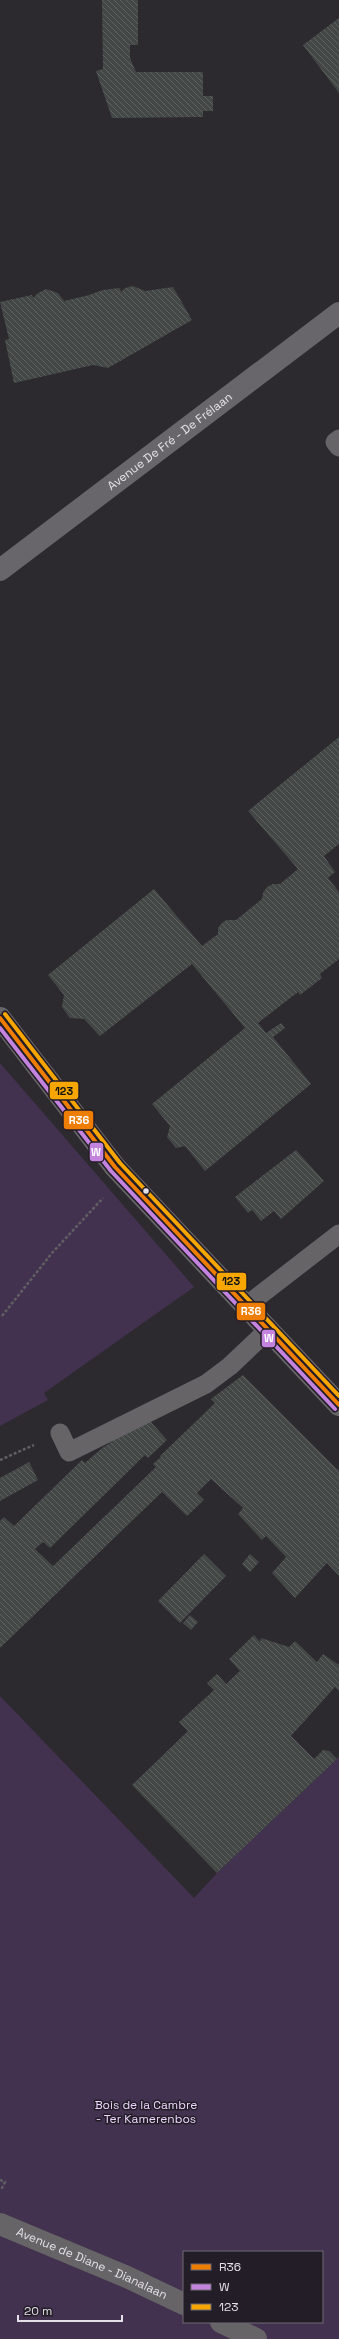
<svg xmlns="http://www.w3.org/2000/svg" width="339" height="2339" viewBox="0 0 339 2339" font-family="'Space Grotesk',sans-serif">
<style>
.park{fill:#42324f;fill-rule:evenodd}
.building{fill:url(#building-back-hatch)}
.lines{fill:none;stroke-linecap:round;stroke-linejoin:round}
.path{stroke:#625f63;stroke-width:2.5;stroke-dasharray:3 2;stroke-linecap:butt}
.service{stroke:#666466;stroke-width:19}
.tertiary{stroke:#666466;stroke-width:22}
.secondary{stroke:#68666a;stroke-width:22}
.primary{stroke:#686569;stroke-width:22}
.bus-1-casing{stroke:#231d27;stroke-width:7}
.bus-2-casing{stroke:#231d27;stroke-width:7}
.bus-3-casing{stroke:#231d27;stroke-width:7}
.bus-1{stroke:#ef7d00;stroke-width:4}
.bus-2{stroke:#c483df;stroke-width:4}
.bus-3{stroke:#f7a600;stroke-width:4}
.bus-dot{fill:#e4e0e7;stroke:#231d27;stroke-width:1.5}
.labels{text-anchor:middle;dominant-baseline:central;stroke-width:3;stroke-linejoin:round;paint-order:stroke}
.street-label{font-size:12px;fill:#e4e0e7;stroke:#231d27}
.park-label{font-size:12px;fill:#ecd6fd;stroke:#231d27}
.line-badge{stroke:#231d27;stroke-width:1.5}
.badge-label{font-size:11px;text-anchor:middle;font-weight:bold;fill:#fff}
.pale-badge-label{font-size:11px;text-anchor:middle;font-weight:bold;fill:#111}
</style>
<defs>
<pattern id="building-back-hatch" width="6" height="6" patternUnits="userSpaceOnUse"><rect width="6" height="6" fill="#434846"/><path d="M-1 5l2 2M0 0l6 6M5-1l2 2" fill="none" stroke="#5e6261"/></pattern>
</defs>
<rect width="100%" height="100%" fill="#2c292f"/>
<g class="park">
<polygon points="0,1063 194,1287 44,1393 48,1400 0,1426"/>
<path d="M 0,1696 L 194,1898 L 217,1873 L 339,1757 L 339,2339 L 0,2339 ZM 184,2252 L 322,2252 L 322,2322 L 184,2322 Z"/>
</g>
<g class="building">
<polygon points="102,0 138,0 138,45 130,45 130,58 136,72 203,72 203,96 213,96 213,111 203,111 203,117 112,118 96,71 103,69"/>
<polygon points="339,18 339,93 303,45"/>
<polygon points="133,286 145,291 173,287 192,320 108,368 93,365 14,383 5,340 9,339 0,302 32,295 33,298 38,293 46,289 58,293 64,301 89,295 103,290 120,288 121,292 125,288"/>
<polygon points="339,737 339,844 324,856 335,872 328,878 339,892 339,959 320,974 322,978 300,995 298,992 258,1023 266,1033 281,1023 285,1028 273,1037 311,1084 205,1171 185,1146 176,1148 167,1137 170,1126 152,1104 245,1028 192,964 100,1036 84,1019 70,1018 62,1007 64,995 48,975 154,889 202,946 218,934 218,928 222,923 226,920 236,920 262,899 263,893 267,887 273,884 280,884 298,869 248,811"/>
<polygon points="296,1150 324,1181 281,1219 274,1211 261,1221 252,1210 248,1213 235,1197"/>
<polygon points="243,1375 339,1471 339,1576 327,1563 295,1598 272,1573 286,1557 266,1536 262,1540 238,1514 243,1508 211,1479 197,1493 204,1500 187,1516 162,1492 0,1648 0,1521 4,1517 14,1526 82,1460 85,1463 101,1449 126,1432 150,1421 167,1440 148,1458 145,1455 50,1548 43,1542 35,1549 53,1566 156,1467 153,1464 161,1457 160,1456 215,1403 211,1399"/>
<polygon points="29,1462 38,1480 0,1501 0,1478"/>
<polygon points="204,1554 226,1576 180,1623 158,1601"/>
<polygon points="250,1554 259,1562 250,1572 242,1564"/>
<polygon points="190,1615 198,1622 191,1630 183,1623"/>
<polygon points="254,1635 260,1642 261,1638 289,1647 295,1641 317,1662 323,1654 339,1665 339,1691 335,1687 291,1736 314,1759 323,1750 329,1751 337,1759 217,1873 132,1785 188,1731 179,1722 214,1690 207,1683 217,1674 226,1684 240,1671 229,1659"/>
</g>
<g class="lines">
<g class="path">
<polyline points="2,1316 52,1253 103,1198"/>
<polyline points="0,1460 34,1445"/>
<polyline points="0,2180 5,2182 1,2190"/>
</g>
<g class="service">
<polyline points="339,439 335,442 339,447"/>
<polyline points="246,1306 339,1234"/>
<polyline points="60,1433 69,1452 206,1384 230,1366 268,1330"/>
</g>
<g class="tertiary">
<path id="s1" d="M 0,2224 L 127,2277 L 184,2304"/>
<polyline points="221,2322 256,2339"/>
</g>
<path class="secondary" id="s2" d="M 0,570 L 339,313"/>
<polyline class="primary" points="0,1018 115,1167 339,1405"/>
<g class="bus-1-casing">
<polyline id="bus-1" points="0,1018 115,1167 339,1405"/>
</g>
<g class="bus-2-casing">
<polyline id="bus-2" points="0,1028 111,1171 335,1409"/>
</g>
<g class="bus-3-casing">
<polyline id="bus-3" points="5,1014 120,1163 339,1396"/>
</g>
<use href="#bus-1" class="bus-1"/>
<use href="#bus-2" class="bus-2"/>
<use href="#bus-3" class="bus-3"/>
</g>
<circle class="bus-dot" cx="146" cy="1191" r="3.5"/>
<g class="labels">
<g class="street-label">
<text stroke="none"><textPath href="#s2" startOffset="213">Avenue De Fré - De Frélaan</textPath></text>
<text stroke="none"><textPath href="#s1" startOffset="100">Avenue de Diane - Dianalaan</textPath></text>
</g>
<g class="park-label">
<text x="146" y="2105">Bois de la Cambre<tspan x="146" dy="14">- Ter Kamerenbos</tspan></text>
</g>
</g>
<g class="line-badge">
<rect x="49" y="1081" width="30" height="19" rx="4" fill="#f7a600"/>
<rect x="63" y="1110" width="31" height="20" rx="4" fill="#ef7d00"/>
<rect x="89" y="1142" width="15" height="20" rx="4" fill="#c483df"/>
<rect x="216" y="1272" width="31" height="19" rx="4" fill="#f7a600"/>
<rect x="236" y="1302" width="30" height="19" rx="4" fill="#ef7d00"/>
<rect x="261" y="1329" width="15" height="19" rx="4" fill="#c483df"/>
</g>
<g class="badge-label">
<text x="79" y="1124">R36</text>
<text x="96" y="1156">W</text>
<text x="251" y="1315">R36</text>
<text x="269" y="1342">W</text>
</g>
<g class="pale-badge-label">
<text x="64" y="1095">123</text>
<text x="231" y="1285">123</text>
</g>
<rect x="183" y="2251" width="140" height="72" fill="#231d27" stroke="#706b74"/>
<rect x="191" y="2264" width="20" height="6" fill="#ef7d00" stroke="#706b74"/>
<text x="219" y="2271" font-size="12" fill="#e4e0e7">R36</text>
<rect x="191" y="2284" width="20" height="6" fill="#c483df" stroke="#706b74"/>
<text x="219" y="2291" font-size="12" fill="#e4e0e7">W</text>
<rect x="191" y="2304" width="20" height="6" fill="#f7a600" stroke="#706b74"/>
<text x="219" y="2311" font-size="12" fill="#e4e0e7">123</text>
<path d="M18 2315v6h104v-6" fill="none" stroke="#e4e0e7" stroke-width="2"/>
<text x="24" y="2315" font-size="12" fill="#e4e0e7" stroke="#231d27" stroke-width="3" paint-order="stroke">20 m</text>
</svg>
